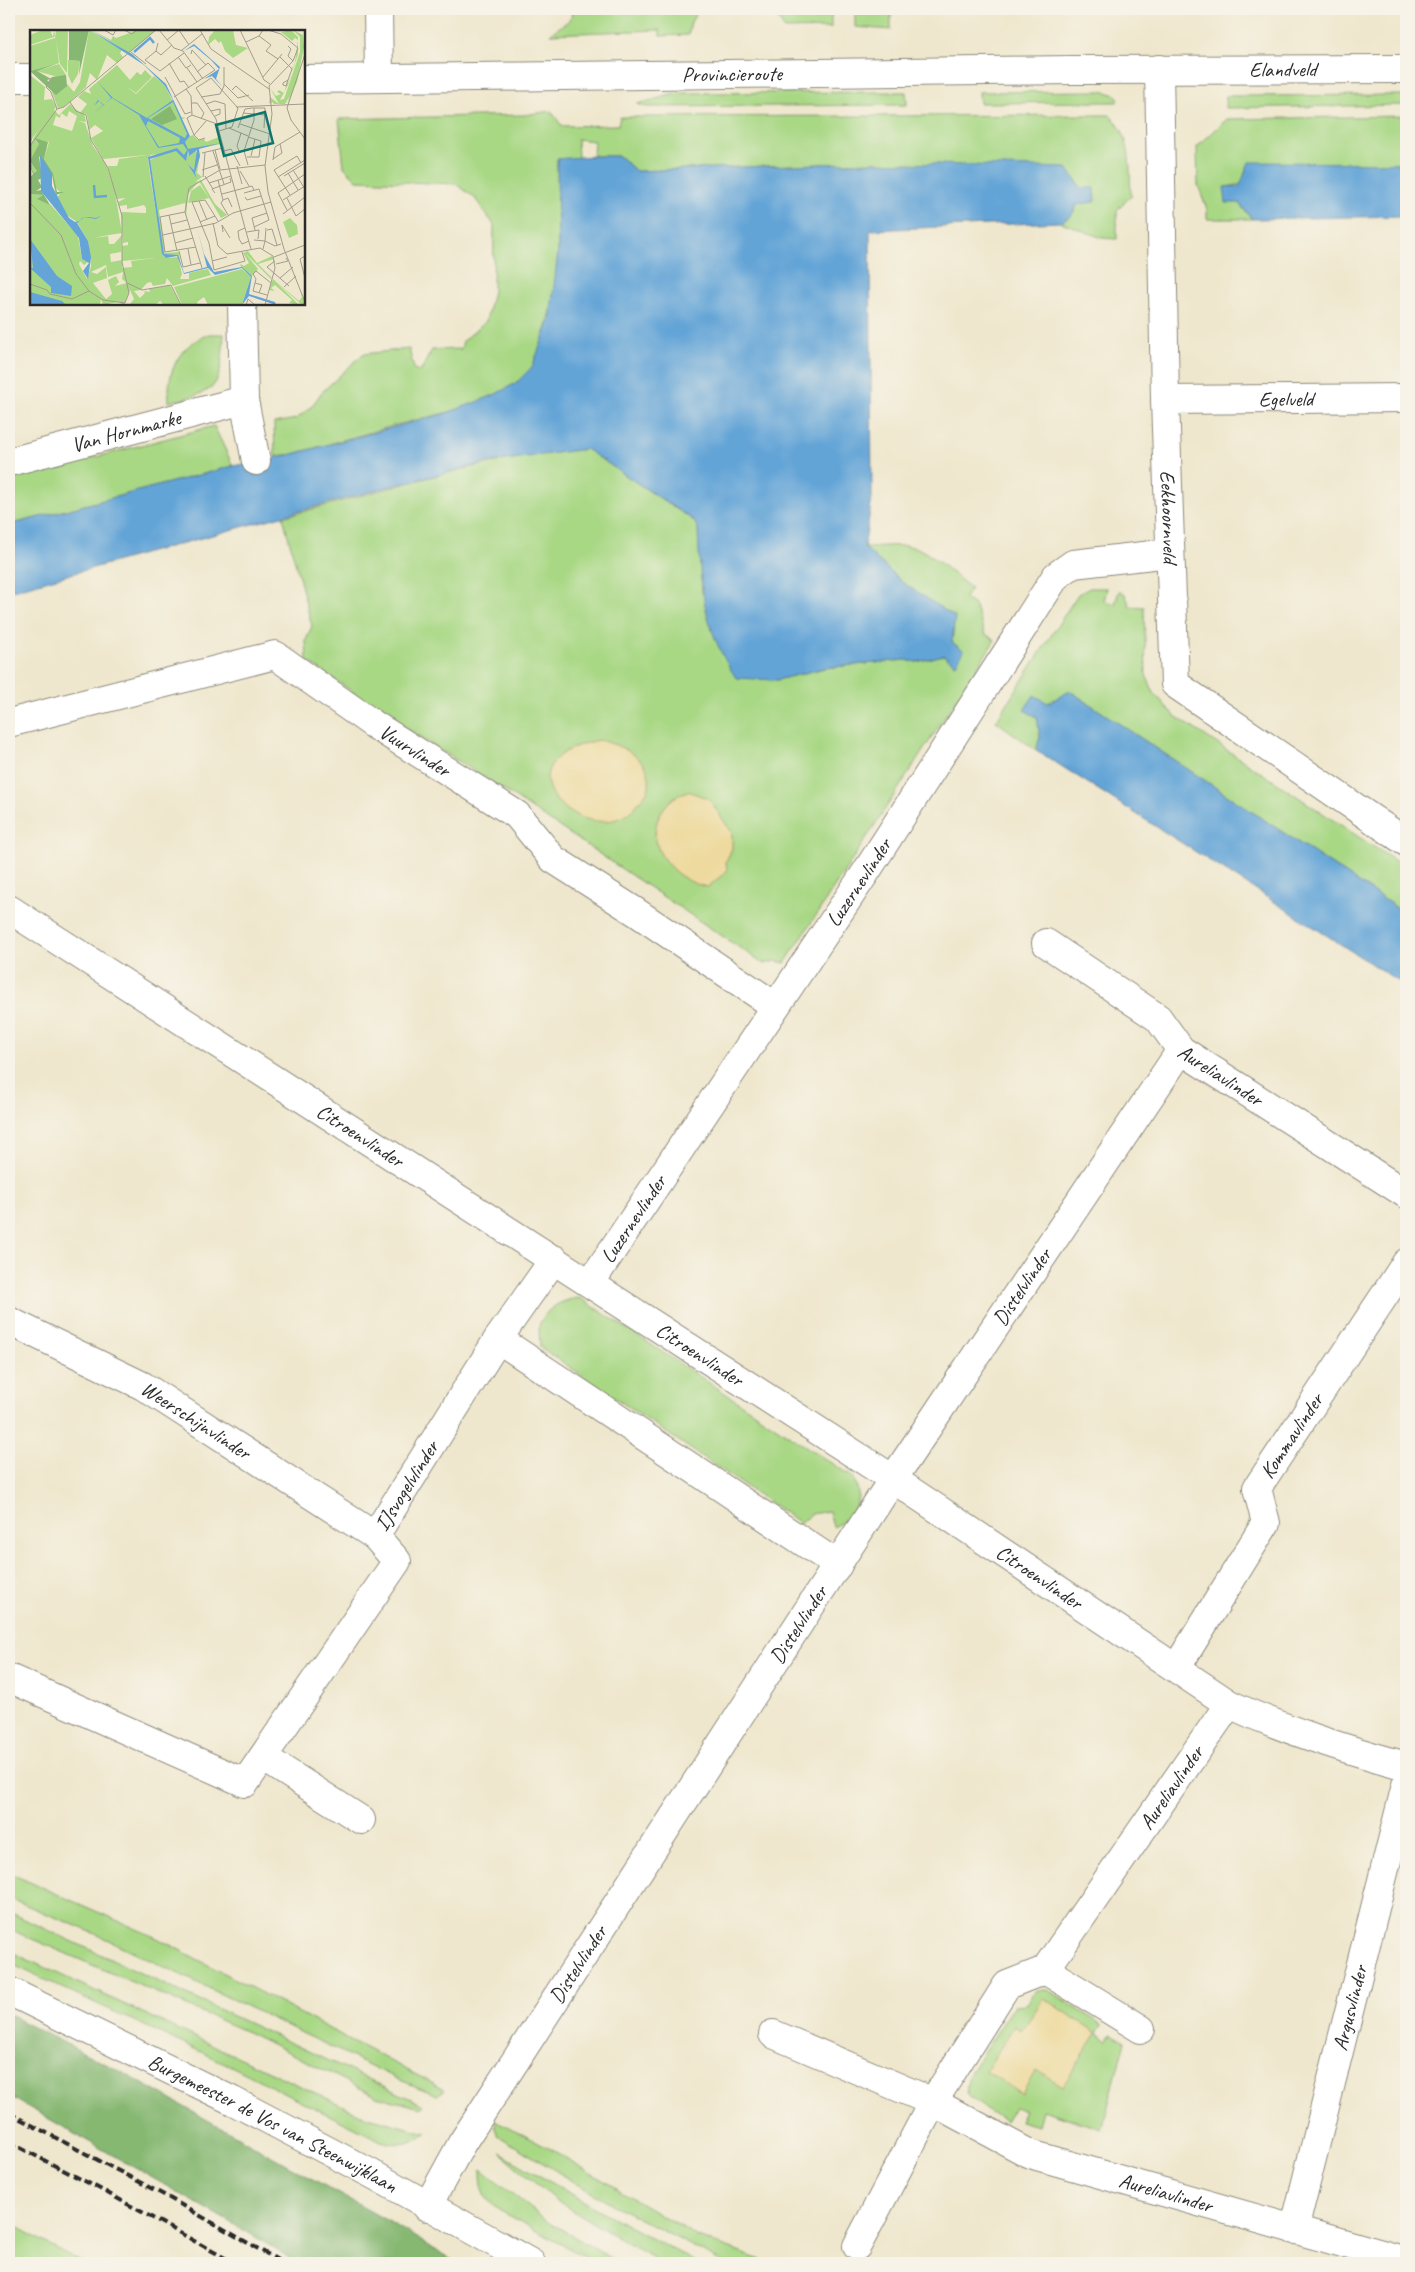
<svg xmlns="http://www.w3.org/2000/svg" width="1415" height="2272" viewBox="0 0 1415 2272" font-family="Caveat,sans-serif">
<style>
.green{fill:#a9d885;stroke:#6a8258}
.forest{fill:#86b872;stroke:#58724e}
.sand{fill:#eeda9e;stroke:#8c8264}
.water{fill:#64a4d7;stroke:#486881}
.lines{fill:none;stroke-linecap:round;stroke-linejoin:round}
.minor-casing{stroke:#8d897c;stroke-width:30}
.tertiary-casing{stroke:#8d897c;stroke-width:30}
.minor{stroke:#fff;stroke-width:28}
.tertiary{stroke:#fff;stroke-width:28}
.rail{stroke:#2b2b2b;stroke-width:4;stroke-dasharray:8 4;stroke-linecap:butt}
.labels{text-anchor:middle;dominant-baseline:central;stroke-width:5;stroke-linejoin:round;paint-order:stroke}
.street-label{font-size:21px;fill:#2b2b2b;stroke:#f7f3e8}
.inset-river{fill:none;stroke:#64a4d7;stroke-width:2.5}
.inset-road{fill:none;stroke:#a19c8c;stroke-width:1}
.view{fill:#0f766e;fill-opacity:0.15;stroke:#0f766e;stroke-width:2.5}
.inset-edge{fill:none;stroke:#2b2b2b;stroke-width:2.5}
</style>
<rect width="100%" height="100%" fill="#f7f3e8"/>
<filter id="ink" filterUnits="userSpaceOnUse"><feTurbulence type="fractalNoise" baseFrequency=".02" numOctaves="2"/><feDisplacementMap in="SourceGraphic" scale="10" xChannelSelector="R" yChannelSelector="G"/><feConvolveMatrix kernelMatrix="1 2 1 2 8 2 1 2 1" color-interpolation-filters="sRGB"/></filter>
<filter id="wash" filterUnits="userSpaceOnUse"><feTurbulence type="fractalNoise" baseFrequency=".0096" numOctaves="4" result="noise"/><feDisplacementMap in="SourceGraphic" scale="20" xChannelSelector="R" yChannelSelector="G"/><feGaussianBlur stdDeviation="1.12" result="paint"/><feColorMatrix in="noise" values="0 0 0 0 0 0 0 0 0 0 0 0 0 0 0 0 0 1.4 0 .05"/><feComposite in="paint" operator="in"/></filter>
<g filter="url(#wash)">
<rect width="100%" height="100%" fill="#efe7cd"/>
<g class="green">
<polygon points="572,9 699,9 691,22 688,35 660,36 660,30 550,34 571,19"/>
<polygon points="773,9 831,9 831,28 784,29"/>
<polygon points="855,9 891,9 891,30 855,27"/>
<polygon points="1102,91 1116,95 1119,99 1117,102 980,103 979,92"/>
<polygon points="906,92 907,105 647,107 637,104 679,93"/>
<polygon points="1406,95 1406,105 1225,108 1226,96"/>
<path d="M 551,111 L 562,126 L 618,125 L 620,117 L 1110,115 C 1133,138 1129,165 1131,196 L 1117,210 L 1117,239 L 1102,238 L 1061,222 L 1071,216 L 1078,204 L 1095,202 L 1081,188 L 1075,178 L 873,162 L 636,171 L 619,156 L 593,156 L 594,141 L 577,139 L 578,158 L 557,159 C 558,221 564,285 541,344 C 538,351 536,362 531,368 C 502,404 438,414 396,425 C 362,435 327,444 293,454 L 275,456 L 274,423 L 296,419 L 311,407 L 322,392 L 363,354 L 409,349 L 414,369 L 420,372 L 432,350 L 461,349 L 463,341 L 486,321 L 493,291 L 494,225 L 474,197 L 456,184 L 357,180 L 344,167 L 339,119 L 524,115 Z"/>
<polygon points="1406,116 1406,163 1358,164 1225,187 1252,219 1207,219 1207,209 1198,185 1197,147 1227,119"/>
<path d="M 209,334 L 224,334 C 222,350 224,384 206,391 C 195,397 181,399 169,402 C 167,371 178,346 209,334 Z"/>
<polygon points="214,426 233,466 9,525 9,480"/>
<path d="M 586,449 L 693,520 L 698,528 L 702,593 L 777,680 L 824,668 L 905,660 L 917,662 L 943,655 L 956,664 L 952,642 L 902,582 L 863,547 C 877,547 902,544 914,547 C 929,551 957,578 971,588 L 965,598 L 975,606 L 985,634 L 995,640 L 785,963 L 776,961 L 764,964 L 495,784 L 416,735 L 307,661 L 306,640 L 312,626 L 283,517 C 383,491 481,458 586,449 Z"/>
<polygon points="1090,588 1107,588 1104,601 1115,604 1119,591 1125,594 1130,606 1144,607 1146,675 1154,693 1175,716 1406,868 1406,914 1070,691 1048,703 1024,710 1037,717 1040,737 1036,750 996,721 1078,594"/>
<path d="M 580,1298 L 851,1476 C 866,1495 855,1518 833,1527 L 829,1511 L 811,1514 L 800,1523 L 540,1347 C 540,1340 538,1329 540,1323 C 547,1307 564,1299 580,1298 Z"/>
<polygon points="9,1873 157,1938 445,2090 437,2095 400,2080 98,1935 9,1898"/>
<polygon points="9,1912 424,2105 421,2108 376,2096 252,2034 9,1929"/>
<path d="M 9,1951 L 365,2116 L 426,2133 C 410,2145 399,2146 381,2141 L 229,2065 L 9,1963 Z"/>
<path d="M 1036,1990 L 1048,1990 L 1102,2025 L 1097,2033 L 1108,2040 L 1111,2034 L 1125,2041 L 1102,2129 L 1042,2110 L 1038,2126 L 1020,2121 L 1025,2110 L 1015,2107 L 1006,2122 C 997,2115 969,2101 967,2091 C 966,2085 969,2077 971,2071 L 1015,2005 L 1027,2004 Z"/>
<polygon points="495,2120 549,2148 698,2237 768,2263 724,2263 604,2200 497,2135"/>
<polygon points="500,2153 606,2214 698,2263 664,2263 642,2252 555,2200"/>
<path d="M 481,2169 L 544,2219 L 619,2263 L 596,2263 L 499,2210 C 483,2199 481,2188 481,2169 Z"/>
<polygon points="9,2223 83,2263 9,2263"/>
</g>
<polygon class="forest" points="9,2015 120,2071 400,2228 457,2263 297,2263 254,2236 9,2096"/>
<g class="sand">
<path d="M 598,740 C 619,744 653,758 649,786 C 649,791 643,797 639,802 C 597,862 481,765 598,740 Z"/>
<path d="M 688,791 L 709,799 L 732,833 L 732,848 L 726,862 L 727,871 L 708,887 C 667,880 635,834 671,800 C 675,796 683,793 688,791 Z"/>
<polygon points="1044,1998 1097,2033 1063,2086 1036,2070 1022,2094 986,2071 1014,2026 1022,2030"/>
</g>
<g class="water">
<path d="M 593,156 L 619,156 L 636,171 L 873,162 L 1067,168 L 1081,188 L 1095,188 L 1095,202 L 1078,204 L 1071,216 L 1061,222 L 870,230 L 872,499 L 864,547 L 902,582 L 955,617 L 952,642 L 964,651 L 956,664 L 943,655 L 917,662 L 905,660 L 824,668 L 777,680 L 736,678 C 703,628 700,587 698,528 L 693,520 L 586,449 L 490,462 L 380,489 L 9,591 L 9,525 L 233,466 L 293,454 L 450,412 L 494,395 L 516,383 L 532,367 L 550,320 L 558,251 L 557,159 Z"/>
<polygon points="1249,162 1406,163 1406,216 1252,219 1239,203 1226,203 1224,187 1240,186"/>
<polygon points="1070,691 1406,914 1406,986 1036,750 1040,737 1037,717 1024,710 1034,695 1048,703"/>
</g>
</g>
<g filter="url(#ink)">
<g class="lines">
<g class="minor-casing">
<g id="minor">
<polyline points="378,9 379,78"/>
<path id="s1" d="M 1159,69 L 1165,400 L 1175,684 L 1406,842"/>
<polyline points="9,78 31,78"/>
<path id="s2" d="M 304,79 L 1075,70 L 1406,69"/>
<polyline points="244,400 256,461"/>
<path id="s3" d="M 1165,400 L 1406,398"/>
<path id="s4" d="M 9,462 L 244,400 L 242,304"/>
<path id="s5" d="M 9,723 L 275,655 L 373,724 L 517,815 L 553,859 L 636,912 L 775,1006"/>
<path id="s6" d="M 9,909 L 893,1479 L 1229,1704 C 1287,1731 1345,1749 1406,1766"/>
<path id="s7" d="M 1046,943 L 1158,1018 L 1181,1050 L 1406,1194"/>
<path id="s8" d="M 591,1282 L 866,872 L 1056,576 L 1073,564 L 1170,553"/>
<path id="s9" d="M 9,1321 L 143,1386 L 375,1536"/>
<polyline points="498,1339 838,1565"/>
<path id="s10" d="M 1177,1667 L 1266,1523 L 1257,1488 L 1406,1263"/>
<path id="s11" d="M 9,1678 L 245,1783 L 397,1561 L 375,1536 L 498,1339 L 554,1259"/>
<polyline points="263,1757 361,1820"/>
<polyline points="1045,1970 1141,2029"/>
<path id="s12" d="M 773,2034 L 933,2102 L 1030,2154 L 1406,2261"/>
<path id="s13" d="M 427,2207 L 462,2143 L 893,1479 L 1181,1050"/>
<path id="s14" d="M 1294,2230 L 1406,1785"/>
<path id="s15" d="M 857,2246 L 933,2102 L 1007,1985 L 1045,1970 L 1229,1704"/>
</g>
</g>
<g class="tertiary-casing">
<g id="tertiary">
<path id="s16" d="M 9,1991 L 233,2101 L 372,2174 L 531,2263"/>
</g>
</g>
<use href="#minor" class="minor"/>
<use href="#tertiary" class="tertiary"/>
<g class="rail">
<polyline points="9,2113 164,2195 283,2263"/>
<polyline points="9,2142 104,2191 234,2263"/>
</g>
</g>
</g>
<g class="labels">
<g class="street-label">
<text stroke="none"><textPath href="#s2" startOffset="979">Elandveld</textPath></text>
<text stroke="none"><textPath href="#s2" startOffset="428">Provincieroute</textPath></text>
<text stroke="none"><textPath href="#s3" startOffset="121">Egelveld</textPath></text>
<text stroke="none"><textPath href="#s4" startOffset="121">Van Hornmarke</textPath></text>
<text stroke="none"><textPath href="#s1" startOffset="448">Eekhoornveld</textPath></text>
<text stroke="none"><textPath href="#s5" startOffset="444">Vuurvlinder</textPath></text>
<text stroke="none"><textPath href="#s8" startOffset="481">Luzernevlinder</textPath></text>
<text stroke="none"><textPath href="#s7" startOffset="221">Aureliavlinder</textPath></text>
<text stroke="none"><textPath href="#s6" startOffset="418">Citroenvlinder</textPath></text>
<text stroke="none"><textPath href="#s8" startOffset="76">Luzernevlinder</textPath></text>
<text stroke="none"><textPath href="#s13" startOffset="1096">Distelvlinder</textPath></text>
<text stroke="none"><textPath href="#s6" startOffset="822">Citroenvlinder</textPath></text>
<text stroke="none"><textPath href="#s9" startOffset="212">Weerschijnvlinder</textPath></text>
<text stroke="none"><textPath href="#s10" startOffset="268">Kommavlinder</textPath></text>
<text stroke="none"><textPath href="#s11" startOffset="620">IJsvogelvlinder</textPath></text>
<text stroke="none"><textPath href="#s6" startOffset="1228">Citroenvlinder</textPath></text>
<text stroke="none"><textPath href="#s13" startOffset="691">Distelvlinder</textPath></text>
<text stroke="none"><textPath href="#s15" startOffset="564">Aureliavlinder</textPath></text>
<text stroke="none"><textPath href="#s13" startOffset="286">Distelvlinder</textPath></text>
<text stroke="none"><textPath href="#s14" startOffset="229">Argusvlinder</textPath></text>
<text stroke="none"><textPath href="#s16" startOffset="295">Burgemeester de Vos van Steenwijklaan</textPath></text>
<text stroke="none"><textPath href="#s12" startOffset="425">Aureliavlinder</textPath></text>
</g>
</g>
<g transform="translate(30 30)">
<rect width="275" height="275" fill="#efe7cd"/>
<path d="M 13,0 L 20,0 L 23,7 L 24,0 L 25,6 L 24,7 L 0,15 L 0,5 ZM 26,0 L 38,0 L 37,43 L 30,34 L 26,9 L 29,33 L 0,41 L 0,16 L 25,8 ZM 59,0 L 92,20 L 90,23 L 93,27 L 87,33 L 77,25 L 67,50 L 60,43 L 56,57 L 34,77 L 28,78 L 22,62 L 37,54 L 44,62 L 50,52 ZM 62,0 L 81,10 L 83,6 L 86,8 L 108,0 L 126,0 L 99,23 ZM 185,0 L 203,0 L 206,15 L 218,18 L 203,28 L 195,21 L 191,11 L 189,13 L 185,9 L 178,15 L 179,7 ZM 261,0 L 268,7 L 268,24 L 258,55 L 250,70 L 254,69 L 270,22 L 270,7 L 263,0 L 273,5 L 274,17 L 267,52 L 257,74 L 259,67 L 255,74 L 244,74 L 242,72 L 241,74 L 241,68 L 240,73 L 239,74 L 240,67 L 249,74 L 240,58 L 246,66 L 251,64 L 247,62 L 249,60 L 254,63 L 257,53 L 253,53 L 258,53 L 263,40 L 261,36 L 263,38 L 265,32 L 268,10 L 265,8 L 262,11 L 251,2 ZM 38,30 L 50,31 L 48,44 L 42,54 L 38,45 ZM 29,34 L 36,45 L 32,48 L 6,41 ZM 87,35 L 100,50 L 107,42 L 111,45 L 115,40 L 122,47 L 106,63 L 96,56 L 106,64 L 124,46 L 135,56 L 151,87 L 156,88 L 152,89 L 158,107 L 163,105 L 168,110 L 174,109 L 176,112 L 189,107 L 191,111 L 191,114 L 159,120 L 158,125 L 166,120 L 168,126 L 164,140 L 157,133 L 167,149 L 165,143 L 171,119 L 167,143 L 172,147 L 165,152 L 171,150 L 185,174 L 197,185 L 191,188 L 169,151 L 158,164 L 156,187 L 155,173 L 129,180 L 135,223 L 149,222 L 151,238 L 148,225 L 136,225 L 133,223 L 120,130 L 132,124 L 118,125 L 121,125 L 118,128 L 120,145 L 133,225 L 136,228 L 148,227 L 152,244 L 150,249 L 159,249 L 159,243 L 172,240 L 178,239 L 181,245 L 143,256 L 137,248 L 135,254 L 123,256 L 121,252 L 117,253 L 111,260 L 104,261 L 110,268 L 115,263 L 114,261 L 120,262 L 119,259 L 140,255 L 151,275 L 134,275 L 130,271 L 125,275 L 100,274 L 104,269 L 100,260 L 94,275 L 88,272 L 73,275 L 71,269 L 70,275 L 34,275 L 0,263 L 0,164 L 13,165 L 8,169 L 21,175 L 48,206 L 52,229 L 58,232 L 54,235 L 50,231 L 49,234 L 57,249 L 61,236 L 58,211 L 47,192 L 35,184 L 27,167 L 31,163 L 24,156 L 23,143 L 14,129 L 19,112 L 4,109 L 9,114 L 1,134 L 5,133 L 7,142 L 4,143 L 0,136 L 0,117 L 4,107 L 8,101 L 3,107 L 0,114 L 0,45 L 15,57 L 14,70 L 22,69 L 26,77 L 24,80 L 29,85 L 40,74 L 50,83 L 57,74 L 48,67 L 54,61 L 61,64 L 59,59 ZM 39,81 L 47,86 L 42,101 L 23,95 L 26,86 L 30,88 L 31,83 L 37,87 ZM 54,83 L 57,85 L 59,100 L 65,95 L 73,101 L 61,108 L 73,129 L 117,125 L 89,129 L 87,136 L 78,136 L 82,153 L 77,136 L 63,116 L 55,93 L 48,91 L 56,92 ZM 85,163 L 87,169 L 96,168 L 88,172 L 89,176 L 97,175 L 97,179 L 114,175 L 116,178 L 116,183 L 91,182 L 93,213 L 98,212 L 98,215 L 92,216 L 92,231 L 125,228 L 101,231 L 102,237 L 92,238 L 92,230 L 81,232 L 80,224 L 91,222 L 92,205 L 84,214 L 79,214 L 78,206 L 65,208 L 73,206 L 92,203 ZM 76,235 L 78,247 L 93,242 L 92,249 L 97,253 L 85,256 L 89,252 L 86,246 L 78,250 L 82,264 L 76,269 L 63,253 L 77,248 L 76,237 L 67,244 L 61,242 ZM 170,155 L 179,168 L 158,173 L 161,161 ZM 260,188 L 267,195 L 268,204 L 259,208 L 253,192 ZM 218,221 L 227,233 L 242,226 L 244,229 L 228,234 L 242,248 L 241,249 L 215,223 L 228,239 L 222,246 L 211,237 L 210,234 L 214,236 L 219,233 L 213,223 ZM 212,239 L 221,247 L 212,275 L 178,275 L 174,267 L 167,272 L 168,275 L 152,275 L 144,257 ZM 243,249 L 269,271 L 272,267 L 269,256 L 275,274 L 272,275 L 244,250 L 269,275 L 259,273 L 262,270 L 245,255 L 241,258 L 245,261 L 239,260 Z" fill="#a9d885" fill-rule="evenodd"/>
<path d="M 39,0 L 59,0 L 49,45 L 50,31 L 39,30 ZM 29,33 L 7,41 L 21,49 L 17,50 L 19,52 L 22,47 L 36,45 L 37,56 L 26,65 L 0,41 ZM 140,76 L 147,89 L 132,95 L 121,89 ZM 4,108 L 18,112 L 14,129 L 23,143 L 27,162 L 34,162 L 26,165 L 22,145 L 9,126 L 12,148 L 8,150 L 12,157 L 6,161 L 11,160 L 20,175 L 7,169 L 13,165 L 0,164 L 0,148 L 3,144 L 0,136 L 4,143 L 7,141 L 0,131 L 9,114 Z" fill="#86b872"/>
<path d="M 60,0 L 102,24 L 136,54 L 160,106 L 155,112 L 158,119 L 191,113 L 169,119 L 170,126 L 165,143 L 167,149 L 157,133 L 164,140 L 167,120 L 159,126 L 158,120 L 156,131 L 146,121 L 120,129 L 134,224 L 148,225 L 154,243 L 177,237 L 167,198 L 174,224 L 184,242 L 212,237 L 222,246 L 219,264 L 245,272 L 246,275 L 219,266 L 212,275 L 221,247 L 212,238 L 185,245 L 178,238 L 154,244 L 147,226 L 136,228 L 132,224 L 118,127 L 147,118 L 154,125 L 157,120 L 153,114 L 128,118 L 109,85 L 82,68 L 63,84 L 73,75 L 69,71 L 64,76 L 68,70 L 61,64 L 74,75 L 81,68 L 68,52 L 83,68 L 117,88 L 143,70 L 135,56 L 114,35 ZM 143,72 L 157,104 L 155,108 L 118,88 ZM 118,91 L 150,108 L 149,113 L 129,117 L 116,96 ZM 164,14 L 190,37 L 186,49 L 192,56 L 182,46 L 174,49 L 189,39 L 181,30 L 164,16 L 154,21 ZM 10,125 L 22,144 L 22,156 L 39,188 L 45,192 L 50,191 L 52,188 L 55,187 L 59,187 L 66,188 L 72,185 L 66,189 L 54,187 L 50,191 L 47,193 L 58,211 L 61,227 L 58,249 L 53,241 L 59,233 L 52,229 L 49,208 L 11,161 ZM 0,209 L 27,246 L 42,256 L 41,266 L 21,263 L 21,257 L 0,238 L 3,238 ZM 0,262 L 32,271 L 36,275 L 0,275 Z" fill="#64a4d7" fill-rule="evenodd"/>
<path class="inset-river" d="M 104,22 L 120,8 L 124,13M 64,155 L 65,167 L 77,166"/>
<path class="inset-road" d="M 74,0 L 83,5 L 86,0M 94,0 L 102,4 L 107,0M 129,0 L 144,18 L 153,21 L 173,49M 149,0 L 159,15M 170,0 L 181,19 L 239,59M 210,0 L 234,50 L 240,54M 238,0 L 251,4 L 268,18 L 263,31 L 239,56 L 242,84 L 235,136 L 238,162 L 254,219 L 275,272M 229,6 L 241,15 L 236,21 L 248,29M 137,10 L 149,0M 216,12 L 229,6 L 233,0M 128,13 L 126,21 L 115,30 L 130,41M 258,16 L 261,19 L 258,26 L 263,31M 152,20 L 172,4M 126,21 L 131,25 L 142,15M 101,22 L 116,34M 161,24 L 162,20 L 176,35M 275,24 L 257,78 L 261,90 L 275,109M 148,27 L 156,38 L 161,35M 250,27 L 262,39 L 258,50M 139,33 L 150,52 L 154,51 L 159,58M 157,38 L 167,52M 130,41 L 154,23M 135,47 L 155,84 L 161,82M 233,47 L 252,24M 21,48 L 16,57 L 21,62 L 27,79M 258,50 L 256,56 L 253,55 L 253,53 ZM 194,54 L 208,68 L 219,65M 156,59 L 161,66 L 162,85 L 187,94M 202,60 L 206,56 L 223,71M 144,67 L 185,40 L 178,33 L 167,42M 171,67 L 190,64 L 194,56 L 194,37M 161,73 L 167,73 L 174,83 L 171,89M 176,74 L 185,71 L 195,74 L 196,99M 206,77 L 275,74M 27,79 L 34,77 L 126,0M 181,81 L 190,79 L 190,84 L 185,86M 213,83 L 235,85M 162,85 L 157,88 L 164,105 L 169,110 L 175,108M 210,94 L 240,104M 199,98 L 218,106M 208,98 L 215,79 L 222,78 L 235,78 L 234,98M 189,101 L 202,97 L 208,78 L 181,48 L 166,58 L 186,89 L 189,101 L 211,183 L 215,198 L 221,219M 164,105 L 176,91M 0,116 L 27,79M 185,120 L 190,139M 183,121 L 194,154M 194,121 L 201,119 L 210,136M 172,123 L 193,118M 210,123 L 207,116 L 211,103M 221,126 L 225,109M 217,127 L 229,127 L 231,111 L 218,107M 243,129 L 252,123 L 250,114M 243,130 L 245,117 L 270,102M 218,135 L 214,121 L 224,90 L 224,78M 207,136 L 212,154M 172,140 L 187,135M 263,140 L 275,159M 210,141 L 219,156M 258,143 L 268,160M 175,146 L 183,159M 254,146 L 275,133M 173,147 L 175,123M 248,147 L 275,130M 188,150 L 193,170 L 191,173 L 198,185M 179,153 L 201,146M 185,163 L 182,159 L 201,152 L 200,148M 214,163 L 229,159 L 239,190 L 224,197M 192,164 L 222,156 L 224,160M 260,165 L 244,140 L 267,126 L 271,133M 215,167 L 217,170 L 231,166M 257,168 L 266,186 L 275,179M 193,170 L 198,168 L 202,177M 253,170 L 275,156M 169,171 L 177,190M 0,173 L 31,205 L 46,244 L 59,261 L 73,270 L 95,273 L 99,263 L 92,232 L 92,186 L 78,138 L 61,110 L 56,85 L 46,81 L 40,72M 257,180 L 248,163 L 275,144M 155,182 L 130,187 L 135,222 L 166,217M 253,184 L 275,167M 139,185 L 147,221M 188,191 L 175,170 L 162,172 L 179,213 L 184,240 L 215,231 L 212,222M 170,192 L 185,186M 183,193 L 188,216 L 197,224 L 230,218 L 243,226 L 245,238 L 235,275M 141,194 L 157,190M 215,198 L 208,201 L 209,209 L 212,214 L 219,211M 236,198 L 235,211 L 245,216 L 251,214M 225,200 L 222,188 L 237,183M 237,200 L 242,199 L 247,215M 193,202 L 192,195 L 200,208M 217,202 L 229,200 L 228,209M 133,205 L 186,193 L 203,183 L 241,172M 224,210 L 235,211 L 233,219M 145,213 L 163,208M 158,219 L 161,235M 149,221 L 153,237 L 170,233M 275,226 L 270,229 L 275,248M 244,227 L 275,215M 182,231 L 197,227M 245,231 L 237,237 L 259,256M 246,234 L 258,231 L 256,228M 172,238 L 155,182 L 159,158 L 190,140 L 235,135M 250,248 L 263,237M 97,253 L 112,260 L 141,255 L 151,275M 225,253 L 232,255 L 229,263M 0,254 L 17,260 L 20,264 L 42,269 L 59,261M 254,257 L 266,246M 237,265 L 223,261 L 226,249 L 223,244 L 226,241 L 241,253M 216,275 L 218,269 L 225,275"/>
<path class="view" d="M 235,82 L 243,113 L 194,126 L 186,95 Z"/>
<rect width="275" height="275" class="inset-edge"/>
</g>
<rect width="1415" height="2272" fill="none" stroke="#f7f3e8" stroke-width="30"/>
</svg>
